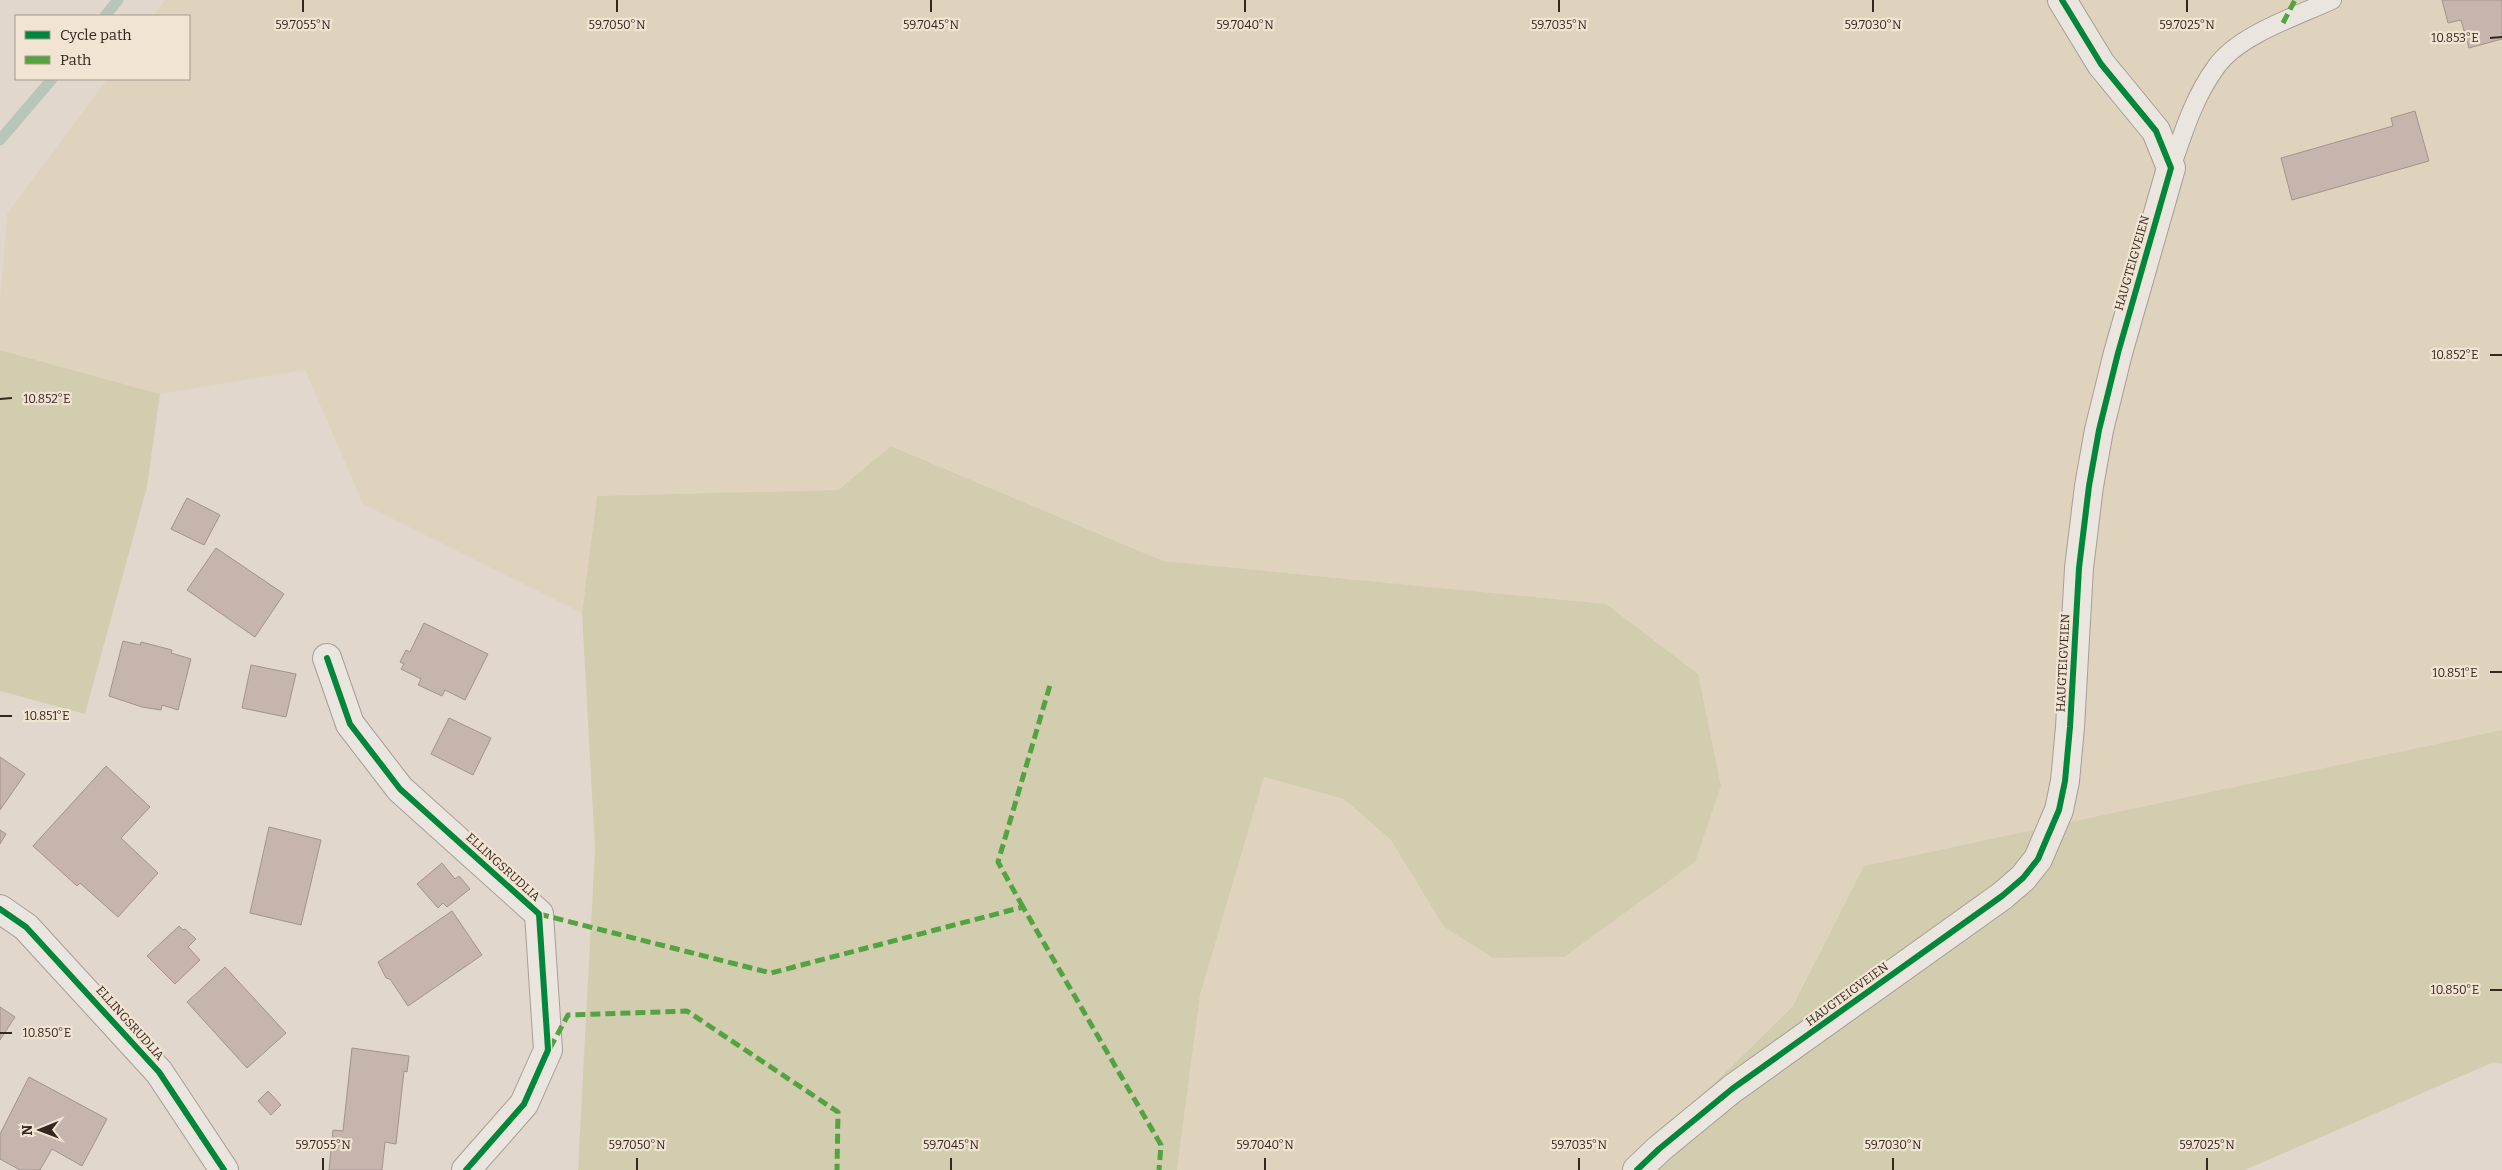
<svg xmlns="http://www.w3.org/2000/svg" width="2502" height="1170" viewBox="0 0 2502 1170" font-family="Bitter,serif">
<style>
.farmland{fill:#e0d3be}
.green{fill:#d3cdb0}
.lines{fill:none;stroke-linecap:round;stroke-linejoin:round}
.stream{stroke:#b8c6ba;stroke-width:11}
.building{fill:#c5b5ad;stroke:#a2938c}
.lane-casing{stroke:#a79d96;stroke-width:20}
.street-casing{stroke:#a79d96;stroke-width:30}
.lane{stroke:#eae5de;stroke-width:18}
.street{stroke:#eae5de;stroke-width:28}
.quiet{stroke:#53a341;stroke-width:5;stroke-dasharray:10 5;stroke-linecap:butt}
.cycleway-casing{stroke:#f2e4d3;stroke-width:9}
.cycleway{stroke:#00873e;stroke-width:6}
.ticks{fill:none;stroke:#35261f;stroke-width:2}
.labels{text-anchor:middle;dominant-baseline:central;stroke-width:4.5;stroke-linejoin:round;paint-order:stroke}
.street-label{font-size:12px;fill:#35261f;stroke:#f2e4d3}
.ticks-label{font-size:12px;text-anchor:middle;fill:#35261f;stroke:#f2e4d3;stroke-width:4.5;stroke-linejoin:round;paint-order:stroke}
</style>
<rect width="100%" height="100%" fill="#e2d7cc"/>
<polygon class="farmland" points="165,0 2502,0 2502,730 1864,866 1792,1006 1625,1170 1177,1170 1200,995 1264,777 1344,799 1391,840 1444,927 1493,958 1564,957 1606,604 1163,561 892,446 838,490 597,496 582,613 363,504 305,370 160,394 0,350 0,300 7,214 107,79 189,79 189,16 153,16"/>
<g class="green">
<polygon points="0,350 160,394 147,487 85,714 0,691"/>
<polygon points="891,446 1163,561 1606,604 1698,674 1721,786 1695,862 1564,957 1493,958 1444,927 1391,840 1344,799 1264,777 1200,995 1177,1170 578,1170 595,849 582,613 597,496 838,490"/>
<polygon points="2502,730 2502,1064 2494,1062 2245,1170 1625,1170 1792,1007 1864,866"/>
</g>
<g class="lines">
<g class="stream">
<polyline points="105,16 118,0"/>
<polyline points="0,140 52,79"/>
</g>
</g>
<g class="building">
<polygon points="2442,0 2502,0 2502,39 2469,48 2461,20 2448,23"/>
<polygon points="2415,111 2429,161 2292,200 2281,158 2393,126 2391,118"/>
<polygon points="187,498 220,515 204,545 171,529"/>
<polygon points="216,548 284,594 255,637 187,590"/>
<polygon points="424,623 488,654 465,700 445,690 442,696 418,685 421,679 401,669 404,664 400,662 406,650 410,652"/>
<polygon points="123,641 140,645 141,642 172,650 171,653 191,659 178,710 162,705 161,710 142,707 109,696"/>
<polygon points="251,665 296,674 286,717 242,708"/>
<polygon points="449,718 491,738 473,775 431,754"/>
<polygon points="0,757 25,774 0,810"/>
<polygon points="106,766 150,807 121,838 158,873 118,917 80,883 77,886 33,846"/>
<polygon points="269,827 321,840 301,925 250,913"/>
<polygon points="0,830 6,834 0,844"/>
<polygon points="442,863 455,879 459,876 470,889 447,907 443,903 438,908 417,884"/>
<polygon points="452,911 482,955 408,1006 390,979 386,978 378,962"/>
<polygon points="179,926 183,930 185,929 196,939 188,947 200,960 175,984 147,956"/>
<polygon points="225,967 286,1033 247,1068 187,1002"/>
<polygon points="0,1007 15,1017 0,1040"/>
<polygon points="352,1048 409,1056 407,1072 404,1071 396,1144 385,1142 382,1170 329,1170 333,1130 343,1131"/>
<polygon points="29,1077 107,1119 82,1166 52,1149 40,1170 20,1170 0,1159 0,1134"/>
<polygon points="268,1091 281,1105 271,1115 258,1101"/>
</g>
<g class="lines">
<g class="lane-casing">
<path id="lane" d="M 2171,168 C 2183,133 2194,97 2216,67 C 2238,35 2297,16 2332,0"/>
</g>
<g class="street-casing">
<g id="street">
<polyline points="327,658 350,724 400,789 539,914 548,1050 524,1104 466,1170"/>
<polyline points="0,909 26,927 159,1072 224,1170"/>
<polyline points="1637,1170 1659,1149 1732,1089 2002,896 2023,878 2038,859 2059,810 2065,781 2070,727 2079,568 2089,486 2099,430 2118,353 2171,168 2156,131 2101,64 2062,0"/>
</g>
</g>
<use href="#lane" class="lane"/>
<use href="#street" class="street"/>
<g class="quiet">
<polyline points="2283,23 2295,0"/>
<polyline points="1023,907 998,862 1050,685"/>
<polyline points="539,914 771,973 1023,907 1161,1145 1159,1170"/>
<polyline points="550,1048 568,1015 687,1011 838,1112 837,1170"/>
</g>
<g class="cycleway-casing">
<g id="cycleway">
<polyline points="327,658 350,724 400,789 539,914 548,1050 524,1104 466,1170"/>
<polyline points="0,909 26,927 159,1072 224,1170"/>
<polyline points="1637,1170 1659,1149 1732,1089 2002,896 2023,878 2038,859 2059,810 2065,781 2070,727 2079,568 2089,486 2099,430 2118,353 2171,168 2156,131 2101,64 2062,0"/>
</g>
</g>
<use href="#cycleway" class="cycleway"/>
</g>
<path class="ticks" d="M 303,0 L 303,12M 617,0 L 617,12M 931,0 L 931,12M 1245,0 L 1245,12M 1559,0 L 1559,12M 1873,0 L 1873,12M 2187,0 L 2187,12M 2490,38 L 2502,37M 2490,355 L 2502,355M 0,399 L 12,398M 2490,672 L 2502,672M 0,716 L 12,716M 2490,990 L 2502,990M 0,1033 L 12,1033M 323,1158 L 323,1170M 637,1158 L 637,1170M 951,1158 L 951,1170M 1265,1158 L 1265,1170M 1579,1158 L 1579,1170M 1893,1158 L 1893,1170M 2207,1158 L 2207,1170"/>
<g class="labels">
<g class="street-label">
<text transform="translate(2132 263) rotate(-74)">HAUGTEIGVEIEN</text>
<text transform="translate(2063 663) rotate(-87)">HAUGTEIGVEIEN</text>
<text transform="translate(503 867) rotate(42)">ELLINGSRUDLIA</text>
<text transform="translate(1847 994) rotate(-36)">HAUGTEIGVEIEN</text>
<text transform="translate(130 1023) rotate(48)">ELLINGSRUDLIA</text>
</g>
</g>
<g class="ticks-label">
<text x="303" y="29">59.7055°N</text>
<text x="617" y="29">59.7050°N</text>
<text x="931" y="29">59.7045°N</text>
<text x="1245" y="29">59.7040°N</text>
<text x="1559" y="29">59.7035°N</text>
<text x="1873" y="29">59.7030°N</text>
<text x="2187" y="29">59.7025°N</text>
<text x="2455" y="42">10.853°E</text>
<text x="2455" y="359">10.852°E</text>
<text x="47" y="403">10.852°E</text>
<text x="2455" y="677">10.851°E</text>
<text x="47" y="720">10.851°E</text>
<text x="2455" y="994">10.850°E</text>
<text x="47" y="1037">10.850°E</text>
<text x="323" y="1149">59.7055°N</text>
<text x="637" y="1149">59.7050°N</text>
<text x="951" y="1149">59.7045°N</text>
<text x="1265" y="1149">59.7040°N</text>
<text x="1579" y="1149">59.7035°N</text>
<text x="1893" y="1149">59.7030°N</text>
<text x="2207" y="1149">59.7025°N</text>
</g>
<rect x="15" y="15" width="175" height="65" fill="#f2e4d3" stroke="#a6988b"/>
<rect x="25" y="31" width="25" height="8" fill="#00873e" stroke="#a6988b"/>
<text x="60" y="40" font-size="15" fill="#35261f">Cycle path</text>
<rect x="25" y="56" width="25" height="8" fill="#53a341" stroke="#a6988b"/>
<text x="60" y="65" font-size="15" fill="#35261f">Path</text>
<g transform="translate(40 1130) rotate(269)" stroke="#f2e4d3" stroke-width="4" paint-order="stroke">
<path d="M0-4L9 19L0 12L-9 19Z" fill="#35261f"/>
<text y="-8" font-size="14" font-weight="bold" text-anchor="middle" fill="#35261f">N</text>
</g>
</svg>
